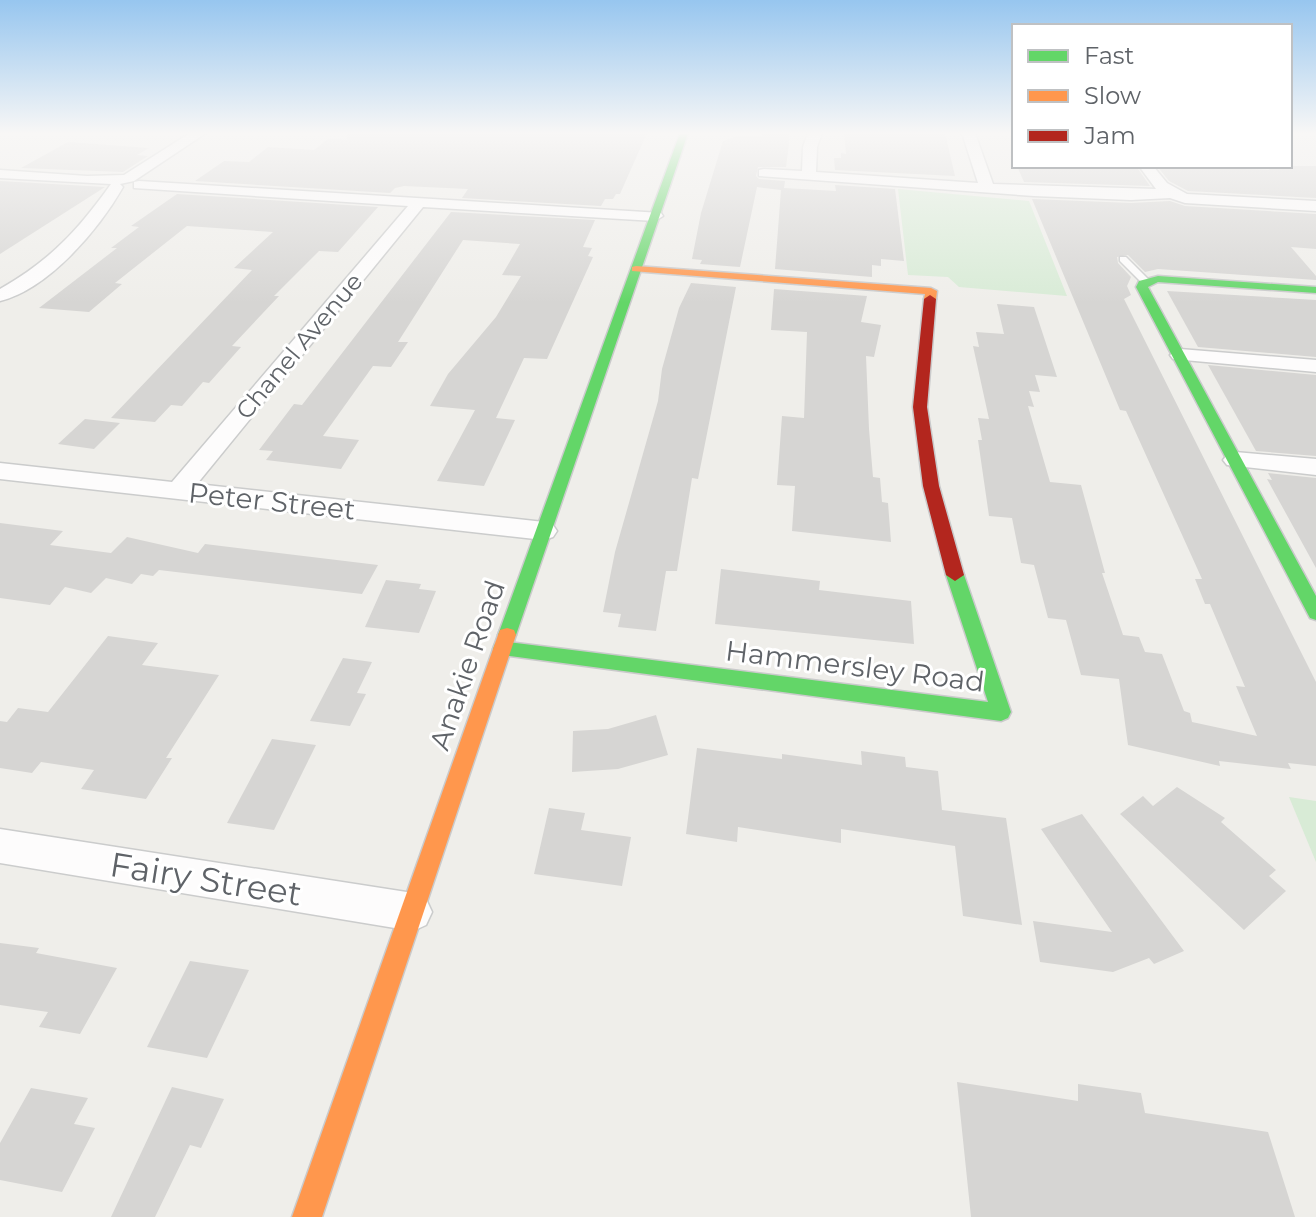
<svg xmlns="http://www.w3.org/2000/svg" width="1316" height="1217" viewBox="0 0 1316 1217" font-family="Montserrat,sans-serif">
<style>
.green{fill:#d8ebd6}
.building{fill:#d6d5d3}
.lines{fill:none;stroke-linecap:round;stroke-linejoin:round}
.lane-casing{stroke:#cbcccc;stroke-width:3}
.street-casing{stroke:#cbcccc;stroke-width:3}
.fast-casing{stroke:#cacacb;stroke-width:3}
.slow-casing{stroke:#cacacb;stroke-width:3}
.jam-casing{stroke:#cacacb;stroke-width:3}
.lane{fill:#fdfcfc;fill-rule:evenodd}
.street{fill:#fdfcfc;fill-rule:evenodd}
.fast{fill:#63d668;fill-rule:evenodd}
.slow{fill:#ff974d;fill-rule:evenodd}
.jam{fill:#b3261e;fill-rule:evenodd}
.labels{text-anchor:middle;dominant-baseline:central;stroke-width:6;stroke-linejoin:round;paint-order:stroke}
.far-street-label{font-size:24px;fill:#5f6368;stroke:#fff}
.street-label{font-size:28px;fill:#5f6368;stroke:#fff}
.near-street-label{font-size:34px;fill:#5f6368;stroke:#fff}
</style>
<rect width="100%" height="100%" fill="#efeeea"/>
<g class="green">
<polygon points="898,189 1029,201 1067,296 959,287 948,277 908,275"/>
<polygon points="1289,797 1316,801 1316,862"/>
</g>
<g class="building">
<polygon points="347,133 647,133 620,194 616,194 613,199 605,199 601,206 462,198 468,189 404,186 395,188 390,193 195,181 224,161 249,162 268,147 314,150 328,139 347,140"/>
<polygon points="763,133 789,133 789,144 786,167 758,167 756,176 759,179 785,181 784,188 836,191 835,185 895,189 904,261 881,259 881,266 872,265 872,277 775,269 781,190 757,187 740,267 700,264 702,260 692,259 701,213 723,141 738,136 762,137"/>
<polygon points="844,133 945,133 955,176 835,170 834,158 841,158 841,153 846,154"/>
<polygon points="68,142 149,148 137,155 148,156 123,172 21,168"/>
<polygon points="1017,166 1136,166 1150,186 1024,182"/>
<polygon points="1157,166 1270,170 1266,166 1316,166 1316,198 1188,191 1169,181"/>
<polygon points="0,181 105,187 0,254"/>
<polygon points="177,194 378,207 338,252 319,251 274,296 279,296 232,346 241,347 209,383 203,382 182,406 171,405 155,422 111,418 252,270 234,268 273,232 187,226 115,283 122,284 89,312 39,308 117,248 111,248 139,227 131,226"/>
<polygon points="1032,199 1131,203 1170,201 1185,206 1316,214 1316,249 1291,247 1316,276 1316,280 1158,269 1145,272 1128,255 1117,257 1118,263 1131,277 1127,286 1131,295 1124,299 1316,682 1316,766 1288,763 1291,769 1219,761 1220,766 1128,745 1119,679 1081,675 1066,620 1048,618 1034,565 1021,563 1012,518 989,516 978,440 982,440 978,418 989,419 973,346 979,347 976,332 1004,334 997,304 1034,307 1057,377 1035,375 1040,392 1029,391 1034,407 1028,406 1050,482 1081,485 1105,573 1102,573 1123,635 1139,637 1145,652 1162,654 1184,711 1190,713 1192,722 1257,736 1236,686 1245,687 1210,604 1205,604 1195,579 1202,579 1126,411 1120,410"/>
<polygon points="451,212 595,220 583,247 592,248 588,256 593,257 547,359 524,358 496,418 515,420 484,486 437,481 475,410 430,406 448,374 496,317 521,276 502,275 520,244 463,240 398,342 408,342 391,367 373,366 323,436 359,440 341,469 266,460 273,451 259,450 294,404 302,405"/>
<polygon points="691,283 736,287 698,479 692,478 677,571 666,571 656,631 618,627 621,614 603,612 615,552 658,401 662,369 679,308"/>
<polygon points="774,289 867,296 861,322 881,325 874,357 866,356 869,429 873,477 880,478 882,502 888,503 891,542 792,531 795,486 777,485 782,416 804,418 807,332 771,330"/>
<polygon points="1167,291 1316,300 1316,357 1198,347"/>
<polygon points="1208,365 1316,375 1316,456 1256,451"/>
<polygon points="85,419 120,423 94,449 58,444"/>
<polygon points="1268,473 1316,478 1316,568 1267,479 1272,480"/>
<polygon points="0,523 63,531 50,545 111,553 127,537 198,553 205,544 378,565 362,594 159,570 153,576 141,574 132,584 106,578 91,593 65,587 50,605 0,598"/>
<polygon points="721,569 820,581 819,590 911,601 914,644 715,624"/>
<polygon points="386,580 421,584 419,589 436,591 419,633 365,627"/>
<polygon points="108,636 158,643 142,665 219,675 166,758 172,758 146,799 81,789 94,770 41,762 32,773 0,768 0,721 7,722 18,708 48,712"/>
<polygon points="343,658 372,662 357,693 366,694 350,726 310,721"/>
<polygon points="656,715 668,755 618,769 572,772 573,731 608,729"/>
<polygon points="272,739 316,745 274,830 227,823"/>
<polygon points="697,748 782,759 782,754 862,765 861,751 905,757 906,767 938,771 942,810 1006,818 1022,925 963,916 955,846 841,829 841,843 738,827 737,842 686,834"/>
<polygon points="1177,787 1225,818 1221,822 1276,870 1269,876 1286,891 1244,930 1120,814 1143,796 1153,806"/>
<polygon points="549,808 585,813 581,830 631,837 622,886 534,874"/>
<polygon points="1082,814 1184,951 1154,964 1149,958 1113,972 1040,962 1033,921 1112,932 1041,829"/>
<polygon points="0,943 39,948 36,953 117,968 80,1034 39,1027 48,1012 0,1005"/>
<polygon points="190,961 249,970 207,1058 147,1047"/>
<polygon points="957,1082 1078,1101 1078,1084 1141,1093 1145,1113 1268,1132 1295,1217 971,1217"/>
<polygon points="172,1087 224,1099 201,1148 190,1145 155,1217 111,1217"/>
<polygon points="31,1088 88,1098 74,1124 95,1128 62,1192 0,1180 0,1143"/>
</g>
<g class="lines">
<g class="lane-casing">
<polygon id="lane" points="1120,257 1126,257 1149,280 1149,284 1143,284 1120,261"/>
</g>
<g class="street-casing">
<g id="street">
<path d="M 190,133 L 206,133 L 134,181 L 120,184 L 123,187 C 99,229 49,289 0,301 L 0,289 C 51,260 78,230 111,184 L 0,178 L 0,170 L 87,176 L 124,175 Z"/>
<polygon points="808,133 822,133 817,147 816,172 978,183 962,133 975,133 993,184 1156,189 1139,166 1153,166 1167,183 1187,194 1316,201 1316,211 1185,203 1170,198 1131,200 1034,196 759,176 759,170 764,169 802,171 803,147"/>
<polygon points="139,181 661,213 663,216 655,221 423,207 197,484 544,522 553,525 557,531 553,537 544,540 0,479 0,463 172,482 408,206 134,188 134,182"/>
<polygon points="1180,349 1316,360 1316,372 1173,359 1170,355"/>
<polygon points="1235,452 1316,459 1316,475 1227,465 1223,460 1227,455"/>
<polygon points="0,829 413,893 426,899 432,912 426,925 413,931 0,863"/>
</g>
</g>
<g class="fast-casing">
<g id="fast">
<polygon points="680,133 688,133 516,635 508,642 988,702 946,575 955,569 964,575 1011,712 1008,718 1001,721 495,654 493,649 495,644 505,642 498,635"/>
<polygon points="1158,276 1316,287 1316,293 1158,282 1148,287 1316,596 1316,620 1310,618 1136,287 1139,281"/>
</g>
</g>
<g class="slow-casing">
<g id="slow">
<polygon points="636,266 931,288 937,291 936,299 930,303 924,299 925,294 632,271 632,267"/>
<polygon points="507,628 514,630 516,635 322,1217 292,1217 498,635 500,630"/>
</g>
</g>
<g class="jam-casing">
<polygon id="jam" points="930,295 936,299 927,407 939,486 964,575 955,581 946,575 923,486 913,407 924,299"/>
</g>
<use href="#lane" class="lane"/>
<use href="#street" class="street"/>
<use href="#fast" class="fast"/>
<use href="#slow" class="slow"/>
<use href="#jam" class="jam"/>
</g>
<linearGradient id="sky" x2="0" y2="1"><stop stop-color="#97c6ef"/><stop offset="0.44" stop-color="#f8f7f6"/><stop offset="1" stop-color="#f8f7f6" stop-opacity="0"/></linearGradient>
<rect width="1316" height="303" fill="url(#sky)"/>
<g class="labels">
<g class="far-street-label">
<text transform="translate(299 346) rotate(-50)">Chanel Avenue</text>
</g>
<g class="street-label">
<text transform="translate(272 501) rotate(6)">Peter Street</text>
<text transform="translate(467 665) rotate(-71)">Anakie Road</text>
<text transform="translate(855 666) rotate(7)">Hammersley Road</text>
</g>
<g class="near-street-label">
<text transform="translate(206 879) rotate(9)">Fairy Street</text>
</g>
</g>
<rect x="1012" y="24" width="280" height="144" fill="#ffffff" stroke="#bfc1c3" stroke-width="2"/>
<rect x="1028" y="50" width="40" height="12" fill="#63d668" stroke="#bfc1c3" stroke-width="2"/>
<text x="1084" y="64" font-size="24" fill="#5f6368">Fast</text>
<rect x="1028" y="90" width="40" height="12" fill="#ff974d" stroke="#bfc1c3" stroke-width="2"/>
<text x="1084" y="104" font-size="24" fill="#5f6368">Slow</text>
<rect x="1028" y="130" width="40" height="12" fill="#b3261e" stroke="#bfc1c3" stroke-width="2"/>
<text x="1084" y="144" font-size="24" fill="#5f6368">Jam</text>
</svg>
